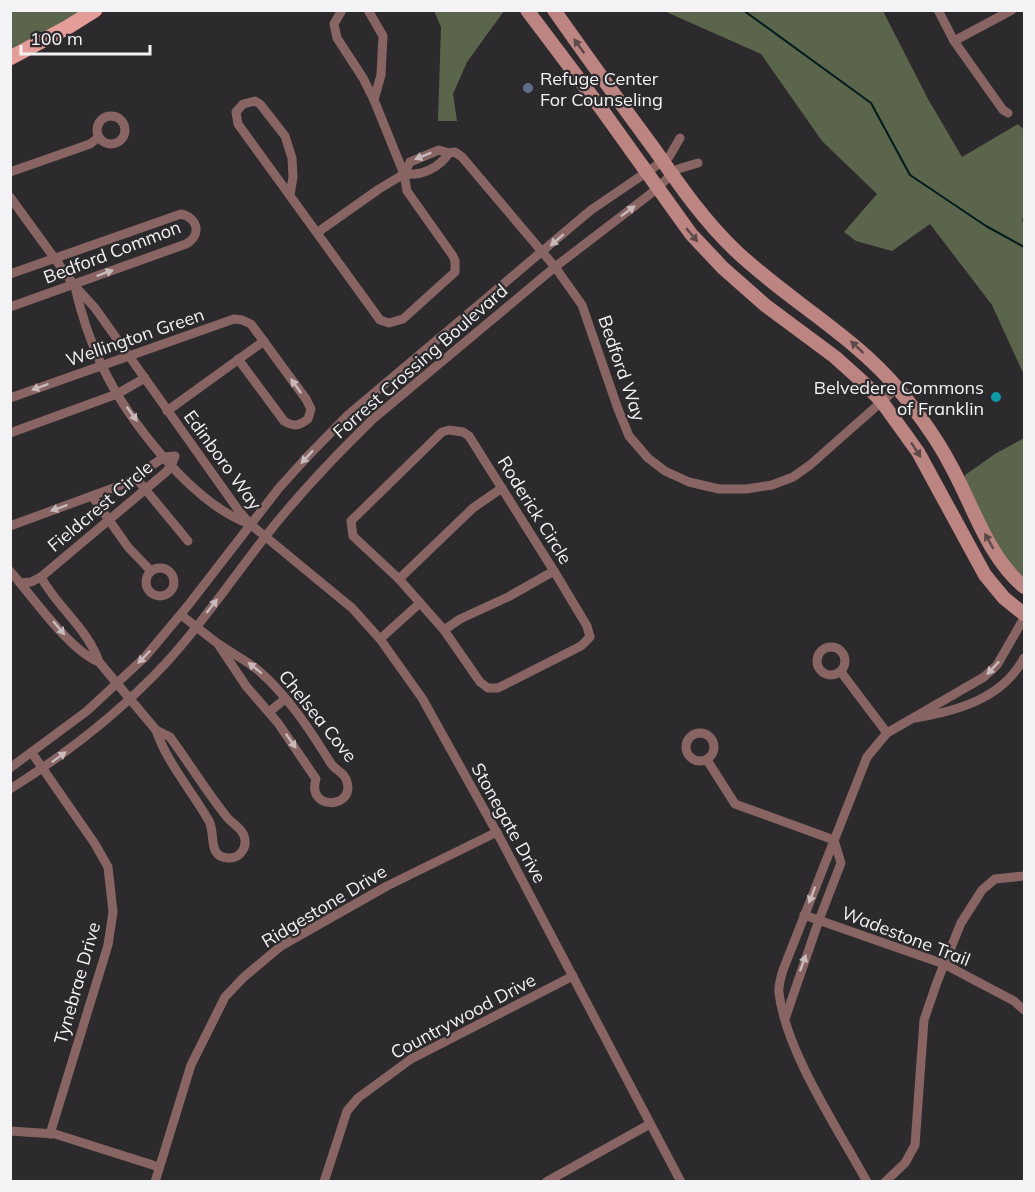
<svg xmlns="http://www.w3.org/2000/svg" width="1035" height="1192" viewBox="0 0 1035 1192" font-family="Mulish,sans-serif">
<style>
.forest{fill:#5b654b}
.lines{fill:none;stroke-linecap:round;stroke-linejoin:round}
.stream{stroke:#011b1e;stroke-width:2}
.street{stroke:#886563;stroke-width:9}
.secondary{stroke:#bd8582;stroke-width:14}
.primary{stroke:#e59d99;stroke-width:15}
.oneway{fill:#5f4a4b}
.oneway2{fill:#c8baba}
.service-dot{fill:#5c6f8a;stroke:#2c2a2d;stroke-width:2}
.culture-dot{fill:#0f9aa8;stroke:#2c2a2d;stroke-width:2}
.labels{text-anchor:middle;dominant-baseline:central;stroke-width:4.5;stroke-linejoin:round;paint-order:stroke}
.poi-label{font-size:18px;fill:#f3f2f4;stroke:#2c2a2d;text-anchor:start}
.street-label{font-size:18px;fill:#f3f2f4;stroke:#2c2a2d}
</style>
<rect width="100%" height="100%" fill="#2c2a2d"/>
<g class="forest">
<polygon points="11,11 95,11 11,58"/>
<polygon points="434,11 504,11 467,62 453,94 457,121 438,121 441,27"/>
<polygon points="664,11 883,11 928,99 962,157 1018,124 1024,130 1024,211 1022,221 1024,223 1024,375 992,305 930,224 892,251 856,241 844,232 877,194 822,141 761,54"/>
<polygon points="1024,438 1024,587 964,492 965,475 995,454"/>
</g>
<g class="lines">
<polyline class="stream" points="743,10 871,103 910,175 986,226 1024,247"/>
<g class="street">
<polyline points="368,10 383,36 381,75 374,100"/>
<polyline points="938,10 954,41 1003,110 1008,113"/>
<polyline points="954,41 1012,10"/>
<circle cx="111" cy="130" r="14"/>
<polyline points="10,172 90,144 99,137"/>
<polyline points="404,174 410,162 439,150 449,153 455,152 462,157 555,267 582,305 618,409 629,436 648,458 665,471 689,482 719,489 746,489 772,485 793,477 810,465 897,388"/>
<path d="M 404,174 C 422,176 439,168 449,153"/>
<polyline points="290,195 293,177 292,158 285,136 260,104 255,101 243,104 236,112 238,124 380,320 389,323 403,319 455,272 455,261 453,256 407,191 404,174 374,100 363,78 337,38 334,24 342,10"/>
<polyline points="10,197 74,285 95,308 239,511 250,524 352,608 380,639 422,698 501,840 681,1182"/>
<polyline points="318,232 379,189 404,174"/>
<path d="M 10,274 L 181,214 C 198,218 202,235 186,244 L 10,307"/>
<path d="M 75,287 C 81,313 90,341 102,366 C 128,420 190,501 247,523"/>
<path d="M 10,398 L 234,319 L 242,320 L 251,324 L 306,399 L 311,409 L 308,419 C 299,426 294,427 284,421 L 238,359"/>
<polyline points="167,411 264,341"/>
<polygon points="449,430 463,432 469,436 554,571 587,626 590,637 581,646 498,688 488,688 480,682 444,630 399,579 353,536 351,521 442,432"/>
<polyline points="10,433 117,394 145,378"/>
<polyline points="136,478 188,541"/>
<polyline points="92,496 128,547 151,571"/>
<polyline points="10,526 127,483 164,457 175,456 171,466 166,472 41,577 31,582 21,583"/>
<circle cx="160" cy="582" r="14"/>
<path d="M 10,571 C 32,596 69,650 99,662 C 88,629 57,607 41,577"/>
<polyline points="399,579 473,508 502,488"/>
<path d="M 181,615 C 193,624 205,634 217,643 C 231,653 246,660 259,671 C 288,696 310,730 330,762 C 335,771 345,772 347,782 C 355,809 306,811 316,779 L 278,723 L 246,686 L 218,644"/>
<polyline points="444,630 460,619 508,597 554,571"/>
<polyline points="380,639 420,603"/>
<circle cx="831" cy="661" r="14"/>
<polyline points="99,662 156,730"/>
<polyline points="841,672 887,733"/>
<polyline points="269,712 285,699"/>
<path d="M 915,718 C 957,711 1002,699 1024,658"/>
<path d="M 156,730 L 170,737 C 189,763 206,791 226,816 C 231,823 242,828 244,836 C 248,847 240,859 228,858 C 207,857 216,834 209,821 C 192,791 167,763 156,730 Z"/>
<circle cx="700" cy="747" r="14"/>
<polyline points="32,753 95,844 108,867 113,912 108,945 50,1134"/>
<polyline points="707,760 735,804 834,840"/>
<polyline points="10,768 87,711 145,657 186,608 279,488 307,457 348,415 591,210 669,157 680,138"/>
<path d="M 10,789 C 68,753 120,712 166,663 C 202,624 232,579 265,537 C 298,495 335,456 373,419 L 555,267 L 649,195 L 678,169 L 698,163"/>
<polyline points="804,915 944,964 1014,1001 1024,1010"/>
<polyline points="786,1016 819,920 841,863 834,840"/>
<polyline points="10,1131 55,1134 159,1167"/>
<polyline points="155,1182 191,1065 225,997 244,977 281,946 387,886 497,832"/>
<polyline points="324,1182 347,1111 358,1098 411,1059 573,976"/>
<polyline points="546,1182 650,1124"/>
<path d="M 867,1182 C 838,1129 786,1052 779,993 C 778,986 781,977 783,970 L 867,757 L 887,733 L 984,677 L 997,665 L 1024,618"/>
<polyline points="885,1182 905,1163 915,1145 924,1020 937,982 961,923 982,890 995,879 1024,876"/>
</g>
<g class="secondary">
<polyline points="527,10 600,107 691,234 723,268 765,305 835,357 865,384 882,402 918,452 985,575 1004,598 1024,614"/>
<path d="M 554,10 C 587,57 621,104 655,150 C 680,186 705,222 737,252 C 789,301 853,335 899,390 C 918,413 936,437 950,464 C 973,505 987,556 1024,587"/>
</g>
<polyline class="primary" points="10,58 68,27 95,10"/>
</g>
<defs><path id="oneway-solid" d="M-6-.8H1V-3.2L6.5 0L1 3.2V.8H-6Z" transform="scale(1.5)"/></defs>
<g class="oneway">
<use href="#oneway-solid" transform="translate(579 46) rotate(-126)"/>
<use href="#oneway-solid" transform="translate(692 235) rotate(50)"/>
<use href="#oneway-solid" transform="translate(857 347) rotate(-137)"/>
<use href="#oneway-solid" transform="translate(916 450) rotate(57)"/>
<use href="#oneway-solid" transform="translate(989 541) rotate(-119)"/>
</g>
<g class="oneway2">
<use href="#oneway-solid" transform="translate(423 156) rotate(158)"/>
<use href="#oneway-solid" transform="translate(628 211) rotate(-37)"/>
<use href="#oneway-solid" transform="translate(557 240) rotate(139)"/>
<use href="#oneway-solid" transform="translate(105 273) rotate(-20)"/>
<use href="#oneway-solid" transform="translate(296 386) rotate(-126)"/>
<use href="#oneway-solid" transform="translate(40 387) rotate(160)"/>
<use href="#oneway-solid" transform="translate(132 414) rotate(54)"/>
<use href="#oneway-solid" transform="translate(307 457) rotate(133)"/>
<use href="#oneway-solid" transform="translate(59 508) rotate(160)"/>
<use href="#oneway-solid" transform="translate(212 606) rotate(-52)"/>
<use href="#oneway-solid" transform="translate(59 628) rotate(50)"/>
<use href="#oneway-solid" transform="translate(144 657) rotate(134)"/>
<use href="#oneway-solid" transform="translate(255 668) rotate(-141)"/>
<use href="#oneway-solid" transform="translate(993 668) rotate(133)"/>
<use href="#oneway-solid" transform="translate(291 741) rotate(55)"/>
<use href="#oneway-solid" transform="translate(59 757) rotate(-36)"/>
<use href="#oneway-solid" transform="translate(812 895) rotate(111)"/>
<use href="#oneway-solid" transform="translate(803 963) rotate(-70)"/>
</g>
<circle class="service-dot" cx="528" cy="88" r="6"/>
<circle class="culture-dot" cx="996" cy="397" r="6"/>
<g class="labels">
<g class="poi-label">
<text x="540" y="78">Refuge Center<tspan x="540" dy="21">For Counseling</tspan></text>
<text x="984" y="387" text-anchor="end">Belvedere Commons<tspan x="984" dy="21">of Franklin</tspan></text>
</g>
<g class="street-label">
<text transform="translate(112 252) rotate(-21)">Bedford Common</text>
<text transform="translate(135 337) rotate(-19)">Wellington Green</text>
<text transform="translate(420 361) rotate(-41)">Forrest Crossing Boulevard</text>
<text transform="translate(622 368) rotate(71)">Bedford Way</text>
<text transform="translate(223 460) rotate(54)">Edinboro Way</text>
<text transform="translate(100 506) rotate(-40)">Fieldcrest Circle</text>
<text transform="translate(535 510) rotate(58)">Roderick Circle</text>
<text transform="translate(318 716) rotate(51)">Chelsea Cove</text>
<text transform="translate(509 823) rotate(61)">Stonegate Drive</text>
<text transform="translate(324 906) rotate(-31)">Ridgestone Drive</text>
<text transform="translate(906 936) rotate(21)">Wadestone Trail</text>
<text transform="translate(77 983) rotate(-74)">Tynebrae Drive</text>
<text transform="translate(463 1016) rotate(-28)">Countrywood Drive</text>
</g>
</g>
<rect width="1035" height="1192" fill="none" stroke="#f3f2f4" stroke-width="24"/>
<path d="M21 45v9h129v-9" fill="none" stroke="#f3f2f4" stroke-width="3"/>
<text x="30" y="45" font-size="18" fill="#f3f2f4" stroke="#2c2a2d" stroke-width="4.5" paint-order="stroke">100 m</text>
</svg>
